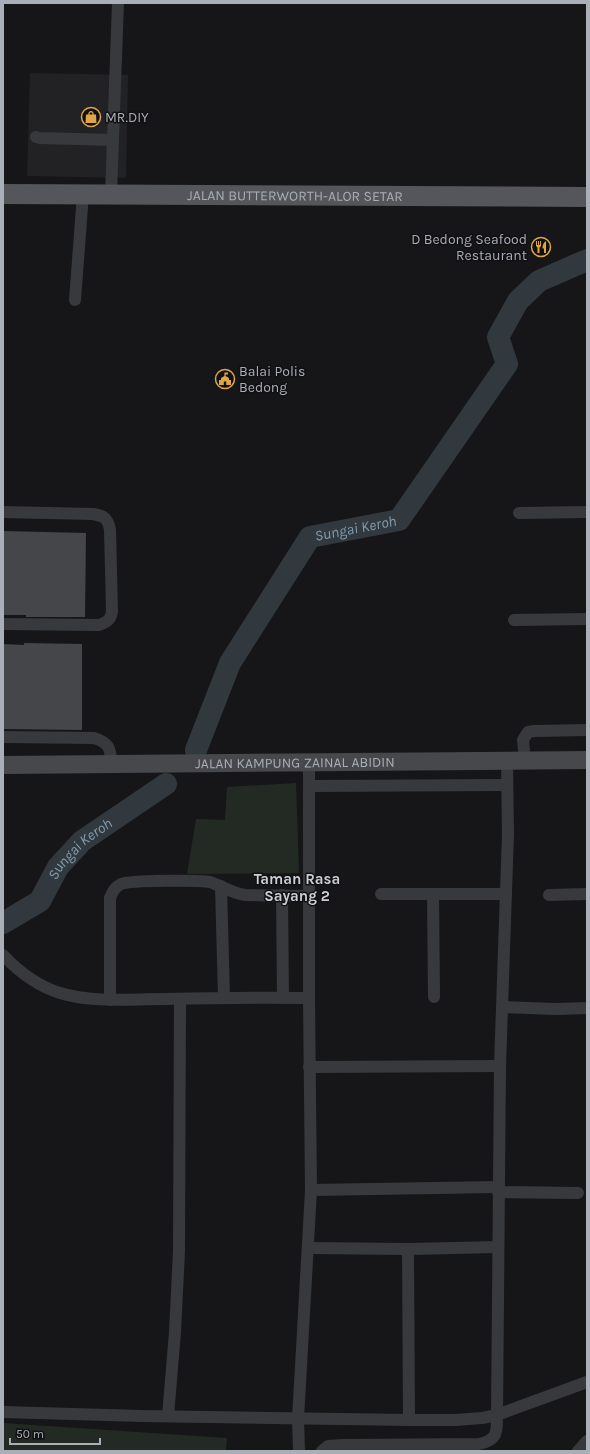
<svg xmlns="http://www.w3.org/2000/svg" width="590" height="1454" viewBox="0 0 590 1454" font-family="Karla,sans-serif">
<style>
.built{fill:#222225}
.green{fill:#232a23}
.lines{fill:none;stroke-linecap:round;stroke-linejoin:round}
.river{stroke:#31393f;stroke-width:22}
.building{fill:#45464a}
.street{stroke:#38393c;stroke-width:12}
.secondary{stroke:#46484c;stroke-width:18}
.primary{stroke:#54565b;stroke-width:20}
.labels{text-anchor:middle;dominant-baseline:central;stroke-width:3;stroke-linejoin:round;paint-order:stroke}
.poi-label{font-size:14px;fill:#aaaeb6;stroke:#111113;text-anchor:start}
.street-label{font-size:14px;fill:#aaaeb6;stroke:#111113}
.water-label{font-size:15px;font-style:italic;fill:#849cae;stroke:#111113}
.neighbourhood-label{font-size:15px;font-weight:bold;fill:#cacdd3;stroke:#111113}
</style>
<rect width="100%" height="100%" fill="#161618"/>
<polygon class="built" points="30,73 128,75 126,178 27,176"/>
<g class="green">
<polygon points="296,783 299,873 187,874 196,819 225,820 227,787"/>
<polygon points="3,1423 227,1438 226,1451 3,1451"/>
</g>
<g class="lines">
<g class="river">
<path id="s1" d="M 196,750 L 230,663 L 310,537 L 399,520 L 507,364 L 498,337 L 518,301 L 539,281 L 587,260"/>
<path id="s2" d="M 3,923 L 40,901 L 58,867 L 82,841 L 166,784"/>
</g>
</g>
<g class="building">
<polygon points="3,531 86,533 85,617 26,617 26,615 3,615"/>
<polygon points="24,643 82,644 82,730 3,729 3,644 24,645"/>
</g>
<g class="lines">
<g class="street">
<polyline points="36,137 40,138 113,140"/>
<polyline points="111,194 118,3"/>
<polyline points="75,300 83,194"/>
<path d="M 3,512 L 93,514 C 104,516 108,518 110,530 L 112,611 C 111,620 107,622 99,625 L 3,624"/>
<polyline points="519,513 587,512"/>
<polyline points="514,620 587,619"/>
<path d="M 3,737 L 94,738 C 110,743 110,749 112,764"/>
<polyline points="525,761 523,740 528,732 534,731 587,730"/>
<polyline points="309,786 507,785"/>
<polyline points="221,886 224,997"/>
<polyline points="381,894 506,894"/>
<polyline points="433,894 434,997"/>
<polyline points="282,895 283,998"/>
<polyline points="549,895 587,894"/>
<path d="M 3,955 C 19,972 38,986 60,993 C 93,1003 130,999 163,999 C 212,998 260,997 309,998"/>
<path d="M 110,1000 L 110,898 C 112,892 115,887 121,884 C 131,880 199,880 210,882 C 222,886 232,893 245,895 L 309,896"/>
<polyline points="502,1007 556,1009 587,1008"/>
<polyline points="309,1067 500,1066"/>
<polyline points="311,1190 498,1187"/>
<polyline points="498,1192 578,1193"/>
<polyline points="309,1248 408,1249 498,1247"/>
<polyline points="408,1249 409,1420"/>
<polyline points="3,1412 142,1416 409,1420 456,1420 482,1418 497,1415 500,1066 508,834 507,761"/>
<polyline points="168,1416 175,1332 179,1251 180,999"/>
<polyline points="299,1451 298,1419 311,1190 309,998 309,763"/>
<path d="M 322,1451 L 328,1446 L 343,1445 L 479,1444 C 498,1440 497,1432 497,1415 L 587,1382"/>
<polyline points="578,1451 587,1441"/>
</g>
<path class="secondary" id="s3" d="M 3,765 L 587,760"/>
<path class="primary" id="s4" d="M 3,194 L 587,197"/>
</g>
<defs>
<g id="shop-ring" transform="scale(1)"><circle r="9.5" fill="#111113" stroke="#dfa647" stroke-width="1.5"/><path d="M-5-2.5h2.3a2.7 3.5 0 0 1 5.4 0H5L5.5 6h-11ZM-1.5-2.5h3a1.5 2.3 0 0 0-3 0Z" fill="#dfa647"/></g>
<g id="restaurant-ring" transform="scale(1)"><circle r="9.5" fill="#111113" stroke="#dfa647" stroke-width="1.5"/><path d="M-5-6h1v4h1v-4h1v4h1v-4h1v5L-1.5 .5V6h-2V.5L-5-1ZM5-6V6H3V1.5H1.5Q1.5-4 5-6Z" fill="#dfa647"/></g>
<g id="civic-ring" transform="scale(1)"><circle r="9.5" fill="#111113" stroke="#dfa647" stroke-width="1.5"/><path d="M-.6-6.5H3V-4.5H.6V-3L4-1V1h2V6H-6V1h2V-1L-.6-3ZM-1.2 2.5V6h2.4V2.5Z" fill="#dfa647"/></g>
</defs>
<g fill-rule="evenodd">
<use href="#shop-ring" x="91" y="117"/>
<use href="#restaurant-ring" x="541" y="247"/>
<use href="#civic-ring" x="225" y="379"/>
</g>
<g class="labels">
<g class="poi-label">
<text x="105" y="117">MR.DIY</text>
<text x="527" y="239" text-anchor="end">D Bedong Seafood<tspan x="527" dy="16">Restaurant</tspan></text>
<text x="239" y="371">Balai Polis<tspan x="239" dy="16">Bedong</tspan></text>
</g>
<g class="street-label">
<text stroke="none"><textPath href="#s4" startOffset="292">JALAN BUTTERWORTH-ALOR SETAR</textPath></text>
<text stroke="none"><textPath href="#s3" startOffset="292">JALAN KAMPUNG ZAINAL ABIDIN</textPath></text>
</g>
<g class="water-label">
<text stroke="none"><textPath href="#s1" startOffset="289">Sungai Keroh</textPath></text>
<text stroke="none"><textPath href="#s2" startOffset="110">Sungai Keroh</textPath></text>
</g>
<g class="neighbourhood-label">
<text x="297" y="879">Taman Rasa<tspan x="297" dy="17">Sayang 2</tspan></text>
</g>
</g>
<rect width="590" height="1454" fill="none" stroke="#aaaeb6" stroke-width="8"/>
<path d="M10 1438v6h90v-6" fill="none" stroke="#aaaeb6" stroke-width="2"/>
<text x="16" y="1438" font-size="12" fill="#aaaeb6" stroke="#111113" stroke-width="3" paint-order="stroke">50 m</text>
</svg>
